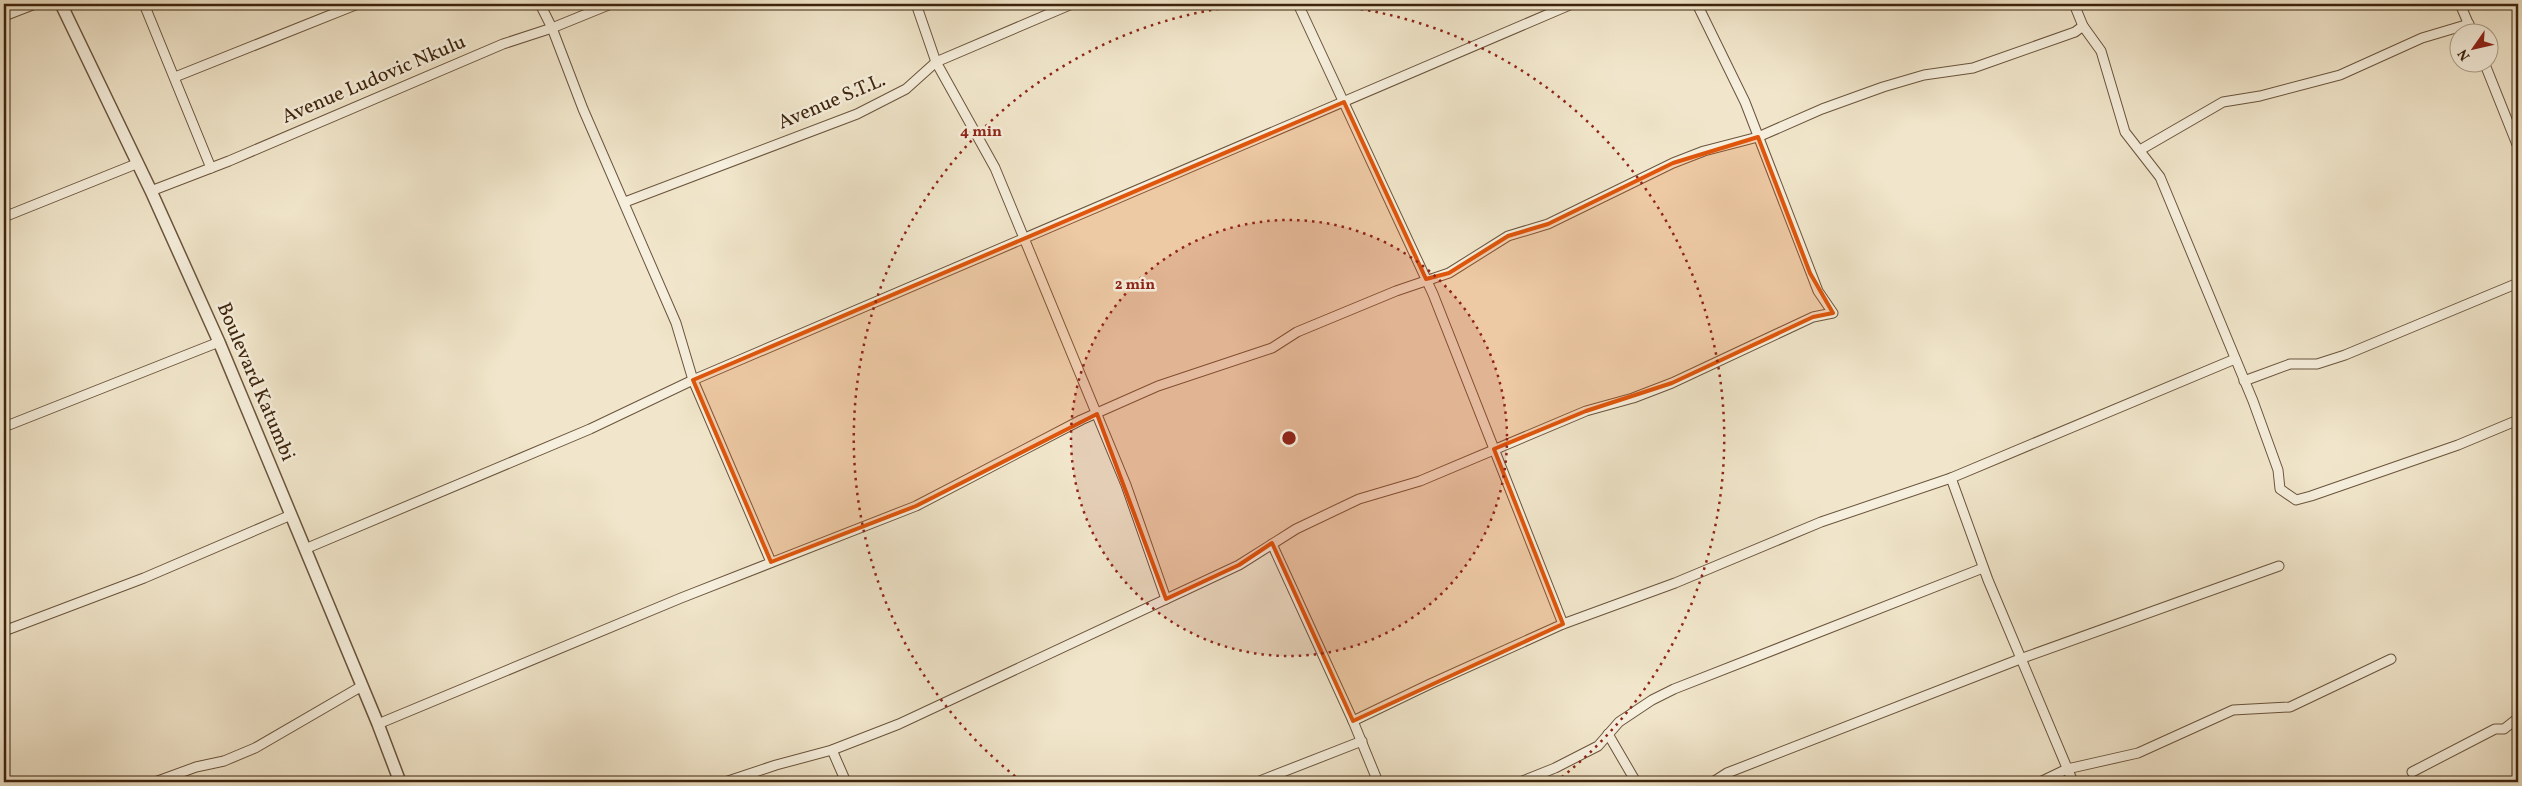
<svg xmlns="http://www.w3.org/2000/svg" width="2522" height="786" viewBox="0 0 2522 786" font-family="Vollkorn,serif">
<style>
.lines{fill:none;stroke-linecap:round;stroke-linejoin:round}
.minor-casing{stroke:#6a543c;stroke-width:11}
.tertiary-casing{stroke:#6a543c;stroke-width:14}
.minor{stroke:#f6efdd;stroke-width:9}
.tertiary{stroke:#f6efdd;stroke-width:11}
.marked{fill:#df560c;fill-opacity:0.2;stroke:#df560c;stroke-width:4;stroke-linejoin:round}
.ring{fill:none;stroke:#8f2418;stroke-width:2.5;stroke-dasharray:2.5 5}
.labels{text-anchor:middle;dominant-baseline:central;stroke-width:5;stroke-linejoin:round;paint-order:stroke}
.street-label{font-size:20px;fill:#3d240c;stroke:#f6efdd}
.centre{fill:#8f2418;stroke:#f6efdd;stroke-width:2.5}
.ring-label{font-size:15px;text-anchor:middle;font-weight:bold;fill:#8f2418;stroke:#f6efdd;stroke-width:5;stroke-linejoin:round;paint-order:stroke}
</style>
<rect width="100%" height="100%" fill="#f1e6cb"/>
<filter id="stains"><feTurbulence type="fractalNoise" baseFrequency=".004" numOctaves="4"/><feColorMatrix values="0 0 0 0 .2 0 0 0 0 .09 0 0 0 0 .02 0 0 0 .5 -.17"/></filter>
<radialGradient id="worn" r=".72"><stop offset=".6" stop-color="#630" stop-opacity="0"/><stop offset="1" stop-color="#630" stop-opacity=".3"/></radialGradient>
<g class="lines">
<g class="minor-casing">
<g id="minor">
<polyline points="144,4 211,168"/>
<polyline points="540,4 552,28 583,109 676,323 693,380 771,562"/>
<polyline points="916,4 936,62 995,168 1126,485 1166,599"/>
<polyline points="1298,4 1433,294 1563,624"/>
<polyline points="2074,4 2083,26 2101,51 2125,132 2160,177 2253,401 2278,470 2280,489 2296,500 2311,496 2458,445 2518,420"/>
<polyline points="2460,4 2472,32"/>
<polyline points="4,16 35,4"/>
<polyline points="2484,62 2518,147"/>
<polyline points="175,77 358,4"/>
<polyline points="2140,150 2223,102 2260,96 2340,75 2422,38 2469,24"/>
<polyline points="151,191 229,161 503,44 552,28 611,4"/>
<polyline points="625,202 857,114 906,89 936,62 1072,4"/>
<polyline points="4,217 136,164"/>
<polyline points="2244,381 2290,364 2317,364 2345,355 2518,283"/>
<polyline points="4,427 219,342"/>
<polyline points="1951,478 1988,580 2073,782"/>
<polyline points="1272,544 1353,721 1378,782"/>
<polyline points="305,549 590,429 693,380 1572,4"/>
<polyline points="4,631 144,578 291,515"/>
<polyline points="1353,721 1430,684 1563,624 1675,583 1821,522 1951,478 2235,359"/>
<polyline points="378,724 681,598 916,506 1081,420 1158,386 1272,348 1297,332 1396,291 1449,273 1508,236 1548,224 1673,163 1704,151 1758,137 1822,109 1883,87 1924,75 1973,68 2075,32 2083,26"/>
<polyline points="1608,734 1636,782"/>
<polyline points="832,750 846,782"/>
<polyline points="2412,772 2495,729 2504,729 2518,718"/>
<polyline points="155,782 196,767 224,761 255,748 362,686"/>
<polyline points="725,782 776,765 832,750 899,724 1239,565 1296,529 1359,499 1420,481 1586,411 1633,398 1672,383 1813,317 1833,313 1818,291 1745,102 1697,4"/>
<polyline points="1257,782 1362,741"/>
<polyline points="1520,782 1555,768 1598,746 1619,722 1652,700 1674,689 1983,568"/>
<polyline points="1713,782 1727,773 2020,659 2279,566"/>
<polyline points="2040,782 2067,769 2138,753 2233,710 2290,707 2391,659"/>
</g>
</g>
<g class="tertiary-casing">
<polyline id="tertiary" points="61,4 151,191 219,342 378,724 400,782"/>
</g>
<use href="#minor" class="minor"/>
<use href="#tertiary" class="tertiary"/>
</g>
<path class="marked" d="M 1344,102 L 1426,279 L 1449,273 L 1508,236 L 1548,224 L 1673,163 L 1758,137 L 1810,273 L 1833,313 L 1813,317 L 1672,383 L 1586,411 L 1494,449 L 1563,624 L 1353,721 L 1272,543 L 1239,565 L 1166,599 L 1097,414 L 916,506 L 771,562 L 693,380 Z"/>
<circle cx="1289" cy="438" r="218" fill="#8f2418" fill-opacity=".12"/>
<g class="ring">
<circle cx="1289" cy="438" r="218"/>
<path d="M1021 781A435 435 0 0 1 1262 4M1316 4A435 435 0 0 1 1557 781"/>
</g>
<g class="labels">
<g class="street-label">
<text transform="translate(374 80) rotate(-23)">Avenue Ludovic Nkulu</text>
<text transform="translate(832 102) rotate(-23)">Avenue S.T.L.</text>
<text transform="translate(255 382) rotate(67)">Boulevard Katumbi</text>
</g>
</g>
<circle cx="1289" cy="438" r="8" class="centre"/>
<g class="ring-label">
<text x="981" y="136">4 min</text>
<text x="1135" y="289">2 min</text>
</g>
<rect width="2522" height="786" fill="none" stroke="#f1e6cb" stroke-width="20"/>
<rect x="5" y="5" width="2512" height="776" fill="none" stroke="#3d240c" stroke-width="2.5"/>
<rect x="10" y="10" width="2502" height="766" fill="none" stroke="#3d240c"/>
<g transform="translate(2474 48) rotate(236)"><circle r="24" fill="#f6efdd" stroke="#ac9e89"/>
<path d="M0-4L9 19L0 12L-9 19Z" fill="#8f2418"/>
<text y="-8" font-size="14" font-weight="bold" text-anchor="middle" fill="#3d240c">N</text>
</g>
<rect width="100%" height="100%" filter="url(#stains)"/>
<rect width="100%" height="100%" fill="url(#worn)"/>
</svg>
